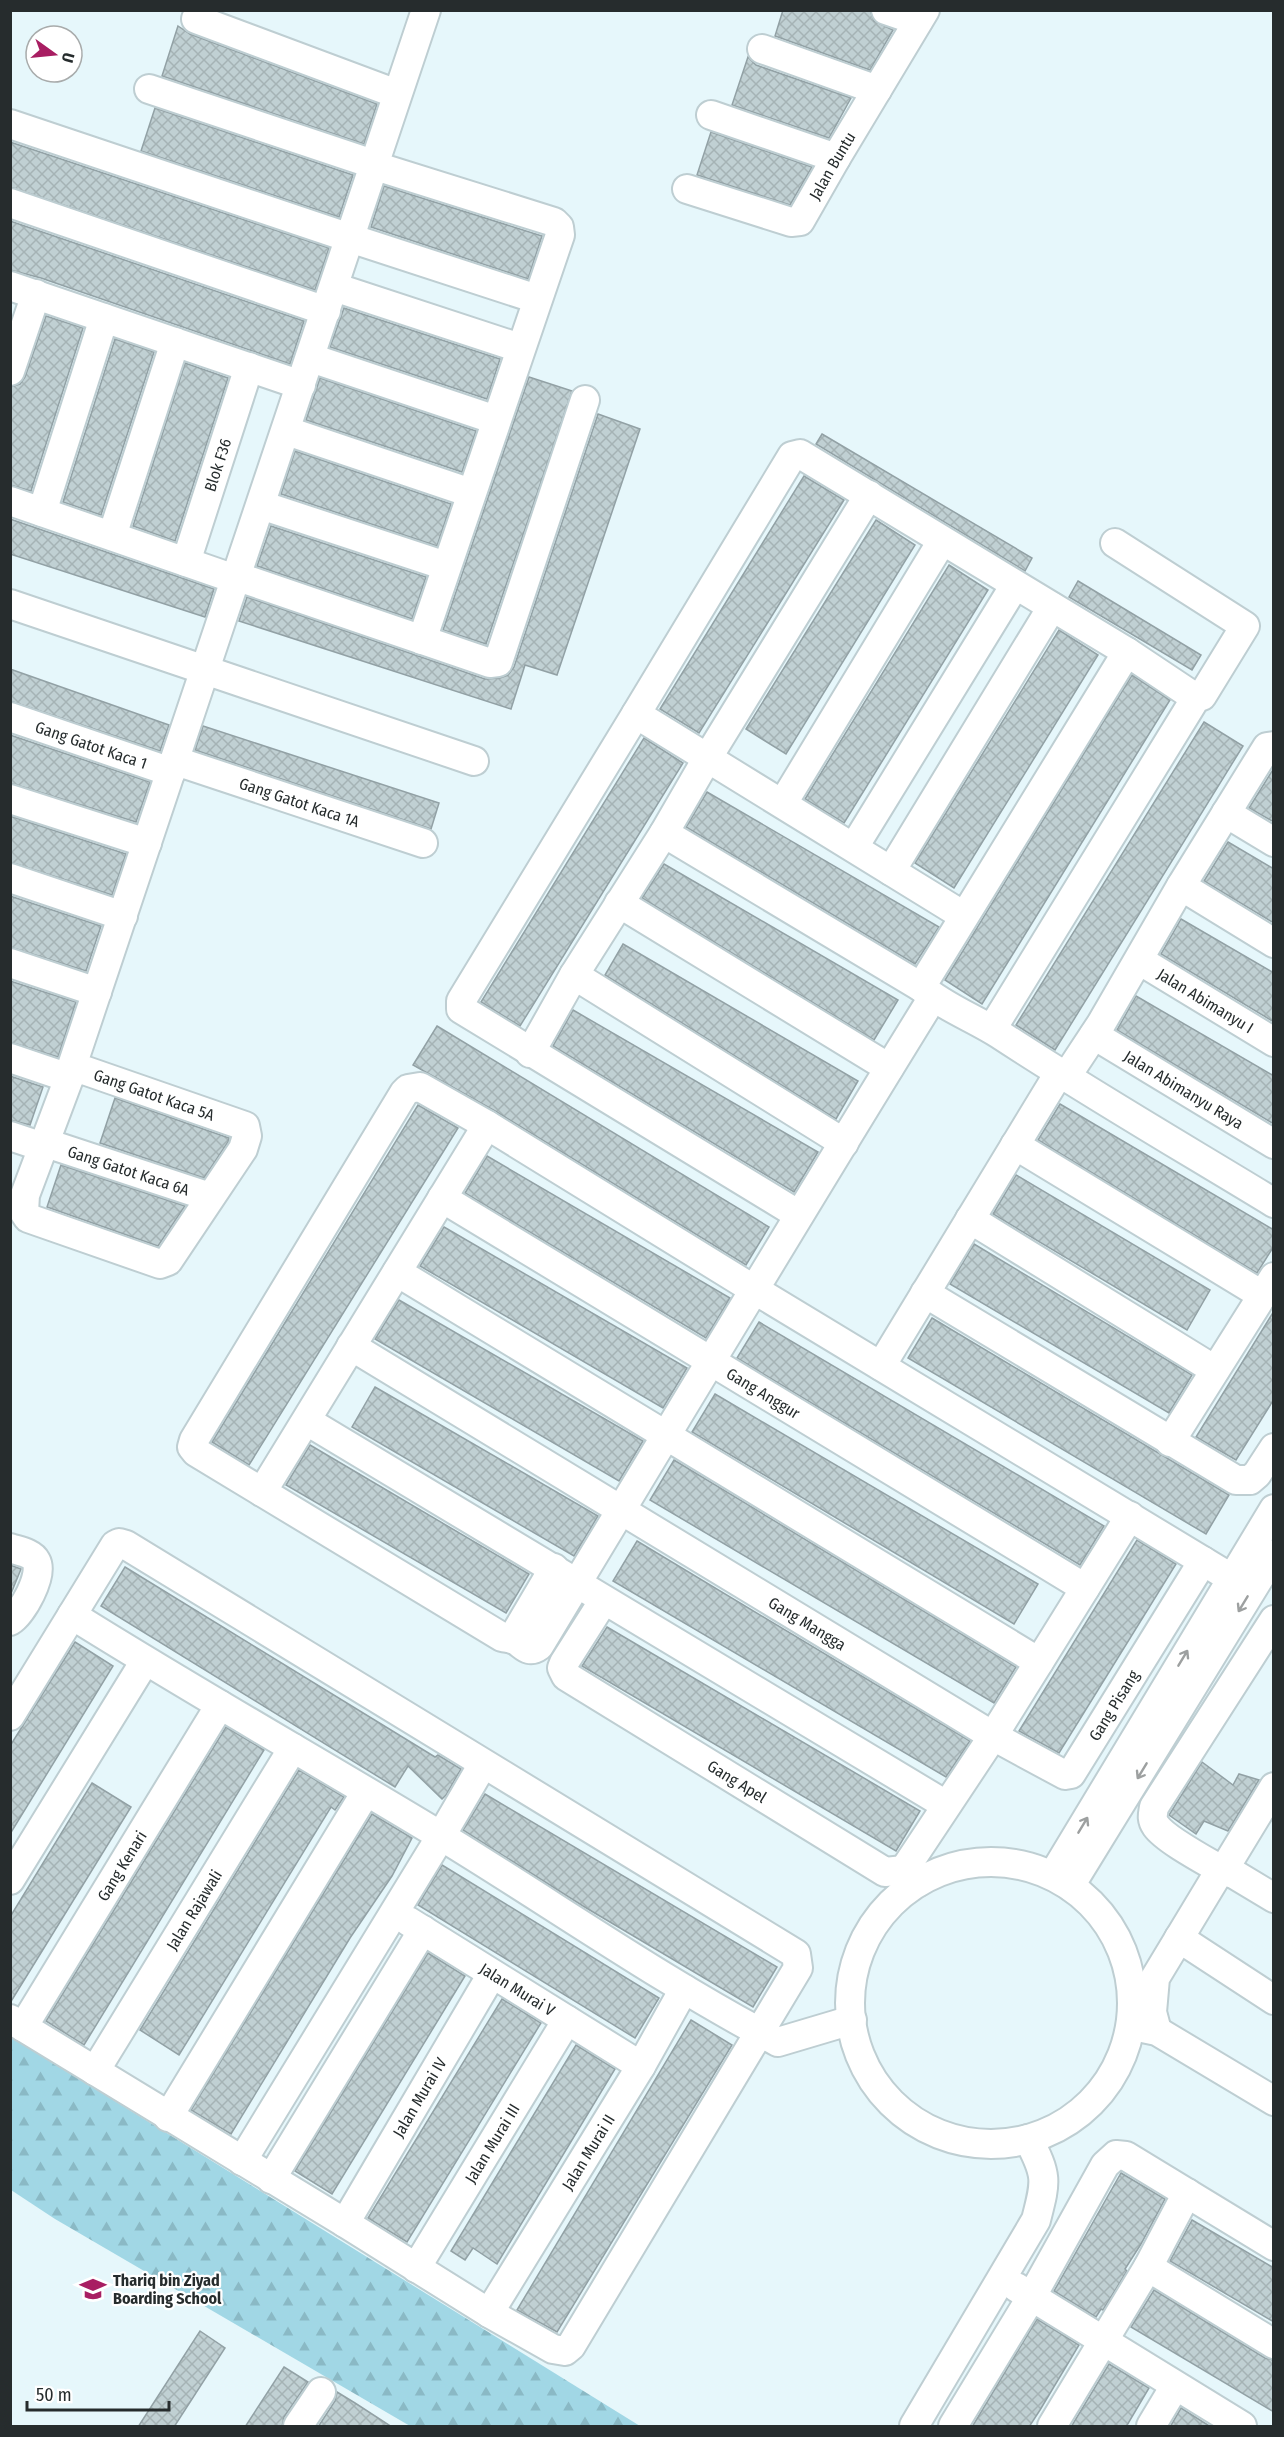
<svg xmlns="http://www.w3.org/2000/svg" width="1284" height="2437" viewBox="0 0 1284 2437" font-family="'Fira Sans Condensed',sans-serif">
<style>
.forest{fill:url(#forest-firs)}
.building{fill:url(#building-cross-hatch);stroke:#92a1a5;stroke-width:1.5}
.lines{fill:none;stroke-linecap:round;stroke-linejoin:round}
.minor-casing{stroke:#beced2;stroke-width:32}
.minor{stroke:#fff;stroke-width:28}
.oneway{stroke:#9da0a0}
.labels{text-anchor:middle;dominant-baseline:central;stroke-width:4.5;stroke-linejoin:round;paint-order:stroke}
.street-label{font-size:16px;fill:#262c2d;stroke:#fff}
.poi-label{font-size:16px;font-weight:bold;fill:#262c2d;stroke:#fff;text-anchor:start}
</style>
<defs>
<pattern id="forest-firs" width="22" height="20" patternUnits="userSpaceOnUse" patternTransform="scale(1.5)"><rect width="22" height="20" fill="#a1d7e5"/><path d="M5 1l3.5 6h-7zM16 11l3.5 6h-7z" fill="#8ab9c5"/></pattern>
<pattern id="building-cross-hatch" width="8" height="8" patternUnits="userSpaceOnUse" patternTransform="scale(1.5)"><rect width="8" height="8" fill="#c0d0d3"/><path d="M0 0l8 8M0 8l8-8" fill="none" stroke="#a5b3b5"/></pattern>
</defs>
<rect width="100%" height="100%" fill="#e6f7fb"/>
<polygon class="forest" points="10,2036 640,2426 410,2426 55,2219 11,2190"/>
<g class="building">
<polygon points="783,10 870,10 874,21 893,30 870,70 775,36"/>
<polygon points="178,26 190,34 377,104 364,144 162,76"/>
<polygon points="748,57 756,65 851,98 829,138 732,105"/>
<polygon points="155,108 353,175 339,217 141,151"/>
<polygon points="711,132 812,167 790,205 697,175"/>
<polygon points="10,142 329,248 315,290 10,187"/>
<polygon points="384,186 542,236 528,279 371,227"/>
<polygon points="10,221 304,321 290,364 41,278 10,270"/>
<polygon points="344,308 500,359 487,399 330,347"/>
<polygon points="46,316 83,328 31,491 10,485 10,387 20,384 25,377"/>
<polygon points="115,339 154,352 101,515 63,502"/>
<polygon points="185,363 228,378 175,541 133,526"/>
<polygon points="529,377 572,391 486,644 443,630"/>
<polygon points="320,378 476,431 462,472 306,420"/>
<polygon points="598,414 640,429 557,675 525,665 511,709 239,621 247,597 485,679 500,678 508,675 514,667"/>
<polygon points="822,434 1032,558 1025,571 816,444"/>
<polygon points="295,451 451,504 437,546 281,494"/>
<polygon points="804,476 844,500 699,733 660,709"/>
<polygon points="10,519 214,589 205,617 10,554"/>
<polygon points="876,520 915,545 786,754 746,729"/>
<polygon points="271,526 426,577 412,619 257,566"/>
<polygon points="949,565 988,590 844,823 805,799"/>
<polygon points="1078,581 1201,655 1192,670 1069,597"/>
<polygon points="1059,630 1098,655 954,888 915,863"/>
<polygon points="10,669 169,725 160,751 10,701"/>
<polygon points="1132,675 1170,700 982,1004 945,980"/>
<polygon points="1204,722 1243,746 1055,1050 1016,1025"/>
<polygon points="203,726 439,803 431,829 195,750"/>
<polygon points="10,735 150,782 136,822 10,783"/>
<polygon points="644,738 683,763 520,1026 481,1002"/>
<polygon points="1274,768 1274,822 1249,808"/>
<polygon points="707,792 939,927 915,964 686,827"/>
<polygon points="10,816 126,854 112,895 10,862"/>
<polygon points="1228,842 1274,869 1274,923 1204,881"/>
<polygon points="664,864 898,1000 874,1040 642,898"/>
<polygon points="10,896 101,926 86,971 10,947"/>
<polygon points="1181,919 1274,973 1274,1022 1161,954"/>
<polygon points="623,944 858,1081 836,1119 605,975"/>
<polygon points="10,981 76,1002 58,1057 10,1042"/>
<polygon points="1136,996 1274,1076 1274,1124 1117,1030"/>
<polygon points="573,1010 818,1152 794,1192 553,1046"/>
<polygon points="437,1026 769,1227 746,1265 495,1111 413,1065"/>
<polygon points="10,1076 43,1087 30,1125 10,1120"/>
<polygon points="115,1098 229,1138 228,1142 204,1178 100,1143"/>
<polygon points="1060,1104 1274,1230 1274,1246 1257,1273 1038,1140"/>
<polygon points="418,1105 458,1128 249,1465 212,1442"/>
<polygon points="487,1156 730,1298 706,1338 465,1193"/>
<polygon points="61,1165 185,1206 158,1246 47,1207"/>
<polygon points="1016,1175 1210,1290 1187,1330 993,1214"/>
<polygon points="444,1227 687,1368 663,1408 420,1266"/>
<polygon points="974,1244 1192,1375 1169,1413 950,1284"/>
<polygon points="399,1300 643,1441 619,1481 375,1339"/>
<polygon points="1274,1311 1274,1399 1236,1460 1196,1437"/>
<polygon points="932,1318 1229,1495 1206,1534 908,1358"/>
<polygon points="759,1322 1104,1526 1080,1565 737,1358"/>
<polygon points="375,1387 598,1516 574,1556 352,1427"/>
<polygon points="715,1394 1038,1584 1014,1624 692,1432"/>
<polygon points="310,1445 529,1574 506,1613 286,1485"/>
<polygon points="674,1460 1016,1667 994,1703 650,1500"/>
<polygon points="1137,1540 1176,1564 1059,1753 1019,1731"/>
<polygon points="637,1541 970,1741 946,1777 613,1581"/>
<polygon points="10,1565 21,1569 10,1596"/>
<polygon points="125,1567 435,1757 438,1755 461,1769 446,1795 442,1799 408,1766 395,1787 101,1606"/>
<polygon points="607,1627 920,1811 896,1851 582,1666"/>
<polygon points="75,1642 113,1666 10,1834 10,1746"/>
<polygon points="226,1727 264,1750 84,2045 46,2021"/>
<polygon points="1202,1762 1233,1785 1239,1774 1259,1780 1228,1831 1204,1821 1196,1834 1169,1815"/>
<polygon points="299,1770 344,1797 335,1810 331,1807 179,2055 140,2030"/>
<polygon points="92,1783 131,1807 10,2003 10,1917"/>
<polygon points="485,1794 777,1967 753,2007 583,1906 463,1830"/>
<polygon points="372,1814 412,1838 392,1876 350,1938 231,2134 191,2110"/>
<polygon points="442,1865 659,1998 635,2038 418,1905"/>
<polygon points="428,1953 465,1976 332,2194 295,2171"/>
<polygon points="502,1999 541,2023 407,2242 368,2218"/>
<polygon points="691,2020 732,2045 557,2332 517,2310"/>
<polygon points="576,2045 615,2069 497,2264 473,2248 465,2260 451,2251"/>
<polygon points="1121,2173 1165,2199 1141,2244 1125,2269 1127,2271 1103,2310 1101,2309 1096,2317 1054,2291"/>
<polygon points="1192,2220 1274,2268 1274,2322 1170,2261"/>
<polygon points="1154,2290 1265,2358 1274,2360 1274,2412 1131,2327"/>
<polygon points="1037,2319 1079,2345 1040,2410 1029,2427 972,2427"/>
<polygon points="200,2331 225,2348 174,2427 138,2427"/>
<polygon points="1109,2364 1149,2388 1126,2427 1071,2427"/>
<polygon points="284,2367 308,2382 284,2417 282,2427 245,2427"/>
<polygon points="337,2392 355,2403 392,2427 318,2427 335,2401"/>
<polygon points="1181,2408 1211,2427 1170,2427"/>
</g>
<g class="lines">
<g class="minor-casing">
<g id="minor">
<polyline points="886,10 918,21"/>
<polyline points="196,19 397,94"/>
<polyline points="762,49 877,90"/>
<polyline points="149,89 376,165"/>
<polyline points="711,115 836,158"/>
<polyline points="10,124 350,238"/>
<polyline points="388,170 554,222 559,227 560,235 422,640"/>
<path id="s1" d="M 687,189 L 791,222 L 800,221 L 836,158 L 925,10"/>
<polyline points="10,203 326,311"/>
<polyline points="362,242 537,299"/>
<polyline points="10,286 301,385"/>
<polyline points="334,287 520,348"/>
<polyline points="320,361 496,420"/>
<polyline points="10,371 36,294"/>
<polyline points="296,434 471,493"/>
<polyline points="10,501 235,579"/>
<polyline points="270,508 446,566"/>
<polyline points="42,512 104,318"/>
<polyline points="112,536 175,342"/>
<path id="s2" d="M 186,562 L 249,367"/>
<polyline points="247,580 490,663 498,662 585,400"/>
<polyline points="10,604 474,761"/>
<polyline points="636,714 461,1001 461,1009 799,1215"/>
<path id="s3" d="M 10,717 L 171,772"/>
<path id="s4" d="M 176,761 L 423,843"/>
<polyline points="10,799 147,843"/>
<polyline points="783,803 942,541"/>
<polyline points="1226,813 1274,842"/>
<polyline points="664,833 708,757 869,495"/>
<polyline points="854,847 1015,585"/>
<polyline points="891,871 1052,607"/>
<polyline points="10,878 123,916"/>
<polyline points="1181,886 1274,943"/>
<polyline points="619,903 889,1068"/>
<polyline points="964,916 636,714 792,456 800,454 1127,652 1193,696 1202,696 1245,626 1115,543"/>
<path id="s5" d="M 1139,960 L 1274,1042"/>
<polyline points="10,963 97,992"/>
<polyline points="574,975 844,1143"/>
<polyline points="921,987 1127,652"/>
<path d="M 933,997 C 800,1212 670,1429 539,1646 C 527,1655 523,1643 513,1639 C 509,1638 506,1638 502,1637 L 196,1452 L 192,1447 L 194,1440 L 404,1093 L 408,1089 L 420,1087 L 487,1125 L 745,1284 L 760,1293 L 1231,1578"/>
<polyline points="992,1029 1192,704 1193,696"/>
<path id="s6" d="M 1094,1035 L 1274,1144"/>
<path d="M 530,1053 L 574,975 L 664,833 L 921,987 C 944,1007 974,1018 999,1034 C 1089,1093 1182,1147 1274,1203"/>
<polyline points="10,1058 69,1078"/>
<path id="s7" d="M 72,1066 L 245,1126 L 247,1136 L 243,1149 L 168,1261 L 160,1264 L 28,1218 L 24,1212 L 25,1195 L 69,1078 L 72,1066 L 426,10"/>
<polyline points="1066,1077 1101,1024 1181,886 1267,747 1274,746"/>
<polyline points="10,1136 43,1147"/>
<path id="s8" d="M 46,1143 L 210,1197"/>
<polyline points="1015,1145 1262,1295"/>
<path id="s9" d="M 442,1198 L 1085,1588"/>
<polyline points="970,1219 1215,1370"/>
<polyline points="397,1272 1039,1662"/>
<polyline points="925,1293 1236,1480 1250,1480 1257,1474 1274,1448"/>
<path id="s10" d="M 351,1346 L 993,1736 L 1065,1775 L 1071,1774 L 1203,1561"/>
<polyline points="881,1366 1059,1073"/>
<polyline points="307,1421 946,1805"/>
<polyline points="1170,1442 1274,1277"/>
<polyline points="262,1492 487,1125"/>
<path d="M 10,1548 C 19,1551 32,1553 36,1561 C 44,1575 22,1614 10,1621"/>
<path id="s11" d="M 604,1600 L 564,1663 L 562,1668 L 566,1676 L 885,1872 L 904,1870 L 918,1882"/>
<path d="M 72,1615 C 193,1691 319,1762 441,1836 C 554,1905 662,1981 778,2042 L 852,2020"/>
<path d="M 1274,1620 L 1154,1807 C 1153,1814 1151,1819 1156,1826 C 1166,1840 1206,1861 1223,1871 L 1274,1787"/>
<polyline points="512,1639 554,1568"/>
<polyline points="10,1716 115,1545 119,1543 126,1545 796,1954 798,1968 571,2346 565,2351 553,2349 489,2313 345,2223 10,2019"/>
<circle cx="991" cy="2003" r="141"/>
<polyline points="904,1870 993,1736 1130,1516"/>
<polyline points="1053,1875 1274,1509"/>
<polyline points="10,1880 145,1661"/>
<polyline points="1070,1886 1274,1554"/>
<path id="s12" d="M 408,1921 L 641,2066"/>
<polyline points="1179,1938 1274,2000"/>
<path id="s13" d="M 23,2027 L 220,1705"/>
<polyline points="1138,2027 1157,2031 1274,2101"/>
<polyline points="1157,2031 1152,2012 1155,1978 1216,1877 1223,1871 1234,1874 1274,1898"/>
<path id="s14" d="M 95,2071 L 293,1748"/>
<polyline points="168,2117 366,1792"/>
<polyline points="242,2161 441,1836 483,1764"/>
<polyline points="271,2179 423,1930"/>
<path id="s15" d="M 345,2223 L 492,1974"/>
<polyline points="1148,2267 1274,2344"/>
<path id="s16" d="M 416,2268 L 567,2020"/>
<polyline points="1016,2287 1242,2426"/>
<path id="s17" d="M 489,2313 L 641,2066 L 684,1989"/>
<polyline points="298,2426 321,2392"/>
<path d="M 914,2426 L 1036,2220 C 1046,2181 1048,2176 1028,2139"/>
<polyline points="953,2426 1032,2296 1105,2165 1116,2155 1126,2156 1274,2246"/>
<polyline points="1052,2426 1148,2267 1187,2193"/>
<polyline points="1151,2426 1175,2386"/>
</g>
</g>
<use href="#minor" class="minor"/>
</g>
<defs><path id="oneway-shaft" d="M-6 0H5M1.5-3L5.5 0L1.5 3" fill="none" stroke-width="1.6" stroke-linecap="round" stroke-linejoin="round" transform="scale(1.5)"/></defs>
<g class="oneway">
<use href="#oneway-shaft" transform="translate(1243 1604) rotate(121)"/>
<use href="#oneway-shaft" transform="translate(1183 1658) rotate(-59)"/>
<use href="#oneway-shaft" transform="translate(1142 1771) rotate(121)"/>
<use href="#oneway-shaft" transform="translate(1083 1825) rotate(-59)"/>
</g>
<defs>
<g id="school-bare" transform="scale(2.07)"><path d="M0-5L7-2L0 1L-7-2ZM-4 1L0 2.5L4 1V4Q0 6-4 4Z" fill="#a81e62" stroke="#fff" stroke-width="2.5" paint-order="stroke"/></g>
</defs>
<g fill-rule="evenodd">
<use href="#school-bare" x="93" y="2289"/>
</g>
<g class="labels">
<g class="street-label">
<text stroke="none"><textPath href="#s1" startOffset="182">Jalan Buntu</textPath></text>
<text stroke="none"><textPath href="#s2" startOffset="102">Blok F36</textPath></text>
<text stroke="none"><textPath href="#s3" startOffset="86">Gang Gatot Kaca 1</textPath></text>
<text stroke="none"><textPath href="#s4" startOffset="130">Gang Gatot Kaca 1A</textPath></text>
<text stroke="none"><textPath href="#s5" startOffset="78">Jalan Abimanyu I</textPath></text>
<text stroke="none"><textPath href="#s6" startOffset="105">Jalan Abimanyu Raya</textPath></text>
<text stroke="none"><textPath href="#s7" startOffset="87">Gang Gatot Kaca 5A</textPath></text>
<text stroke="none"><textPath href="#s8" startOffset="87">Gang Gatot Kaca 6A</textPath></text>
<text stroke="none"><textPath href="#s9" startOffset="376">Gang Anggur</textPath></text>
<text stroke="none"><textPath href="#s10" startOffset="534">Gang Mangga</textPath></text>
<text stroke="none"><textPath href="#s10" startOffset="920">Gang Pisang</textPath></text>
<text stroke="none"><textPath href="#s11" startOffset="290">Gang Apel</textPath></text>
<text stroke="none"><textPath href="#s13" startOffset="189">Gang Kenari</textPath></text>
<text stroke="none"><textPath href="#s14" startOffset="189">Jalan Rajawali</textPath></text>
<text stroke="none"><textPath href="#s12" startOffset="129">Jalan Murai V</textPath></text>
<text stroke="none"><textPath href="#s15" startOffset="146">Jalan Murai IV</textPath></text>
<text stroke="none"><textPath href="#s16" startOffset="146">Jalan Murai III</textPath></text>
<text stroke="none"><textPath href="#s17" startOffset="189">Jalan Murai II</textPath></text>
</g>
<g class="poi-label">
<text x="113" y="2280">Thariq bin Ziyad<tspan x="113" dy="18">Boarding School</tspan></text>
</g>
</g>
<rect width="1284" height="2437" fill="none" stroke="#262c2d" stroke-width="24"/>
<g transform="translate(54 54) rotate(105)"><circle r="28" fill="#ffffff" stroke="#a8abab" stroke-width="1.5"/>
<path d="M0-4.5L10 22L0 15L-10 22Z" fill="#a81e62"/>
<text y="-9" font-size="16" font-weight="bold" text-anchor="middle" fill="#262c2d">U</text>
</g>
<path d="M27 2401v9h142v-9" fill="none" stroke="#262c2d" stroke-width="3"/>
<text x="36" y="2401" font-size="18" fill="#262c2d" stroke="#ffffff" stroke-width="4.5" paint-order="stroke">50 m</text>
</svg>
